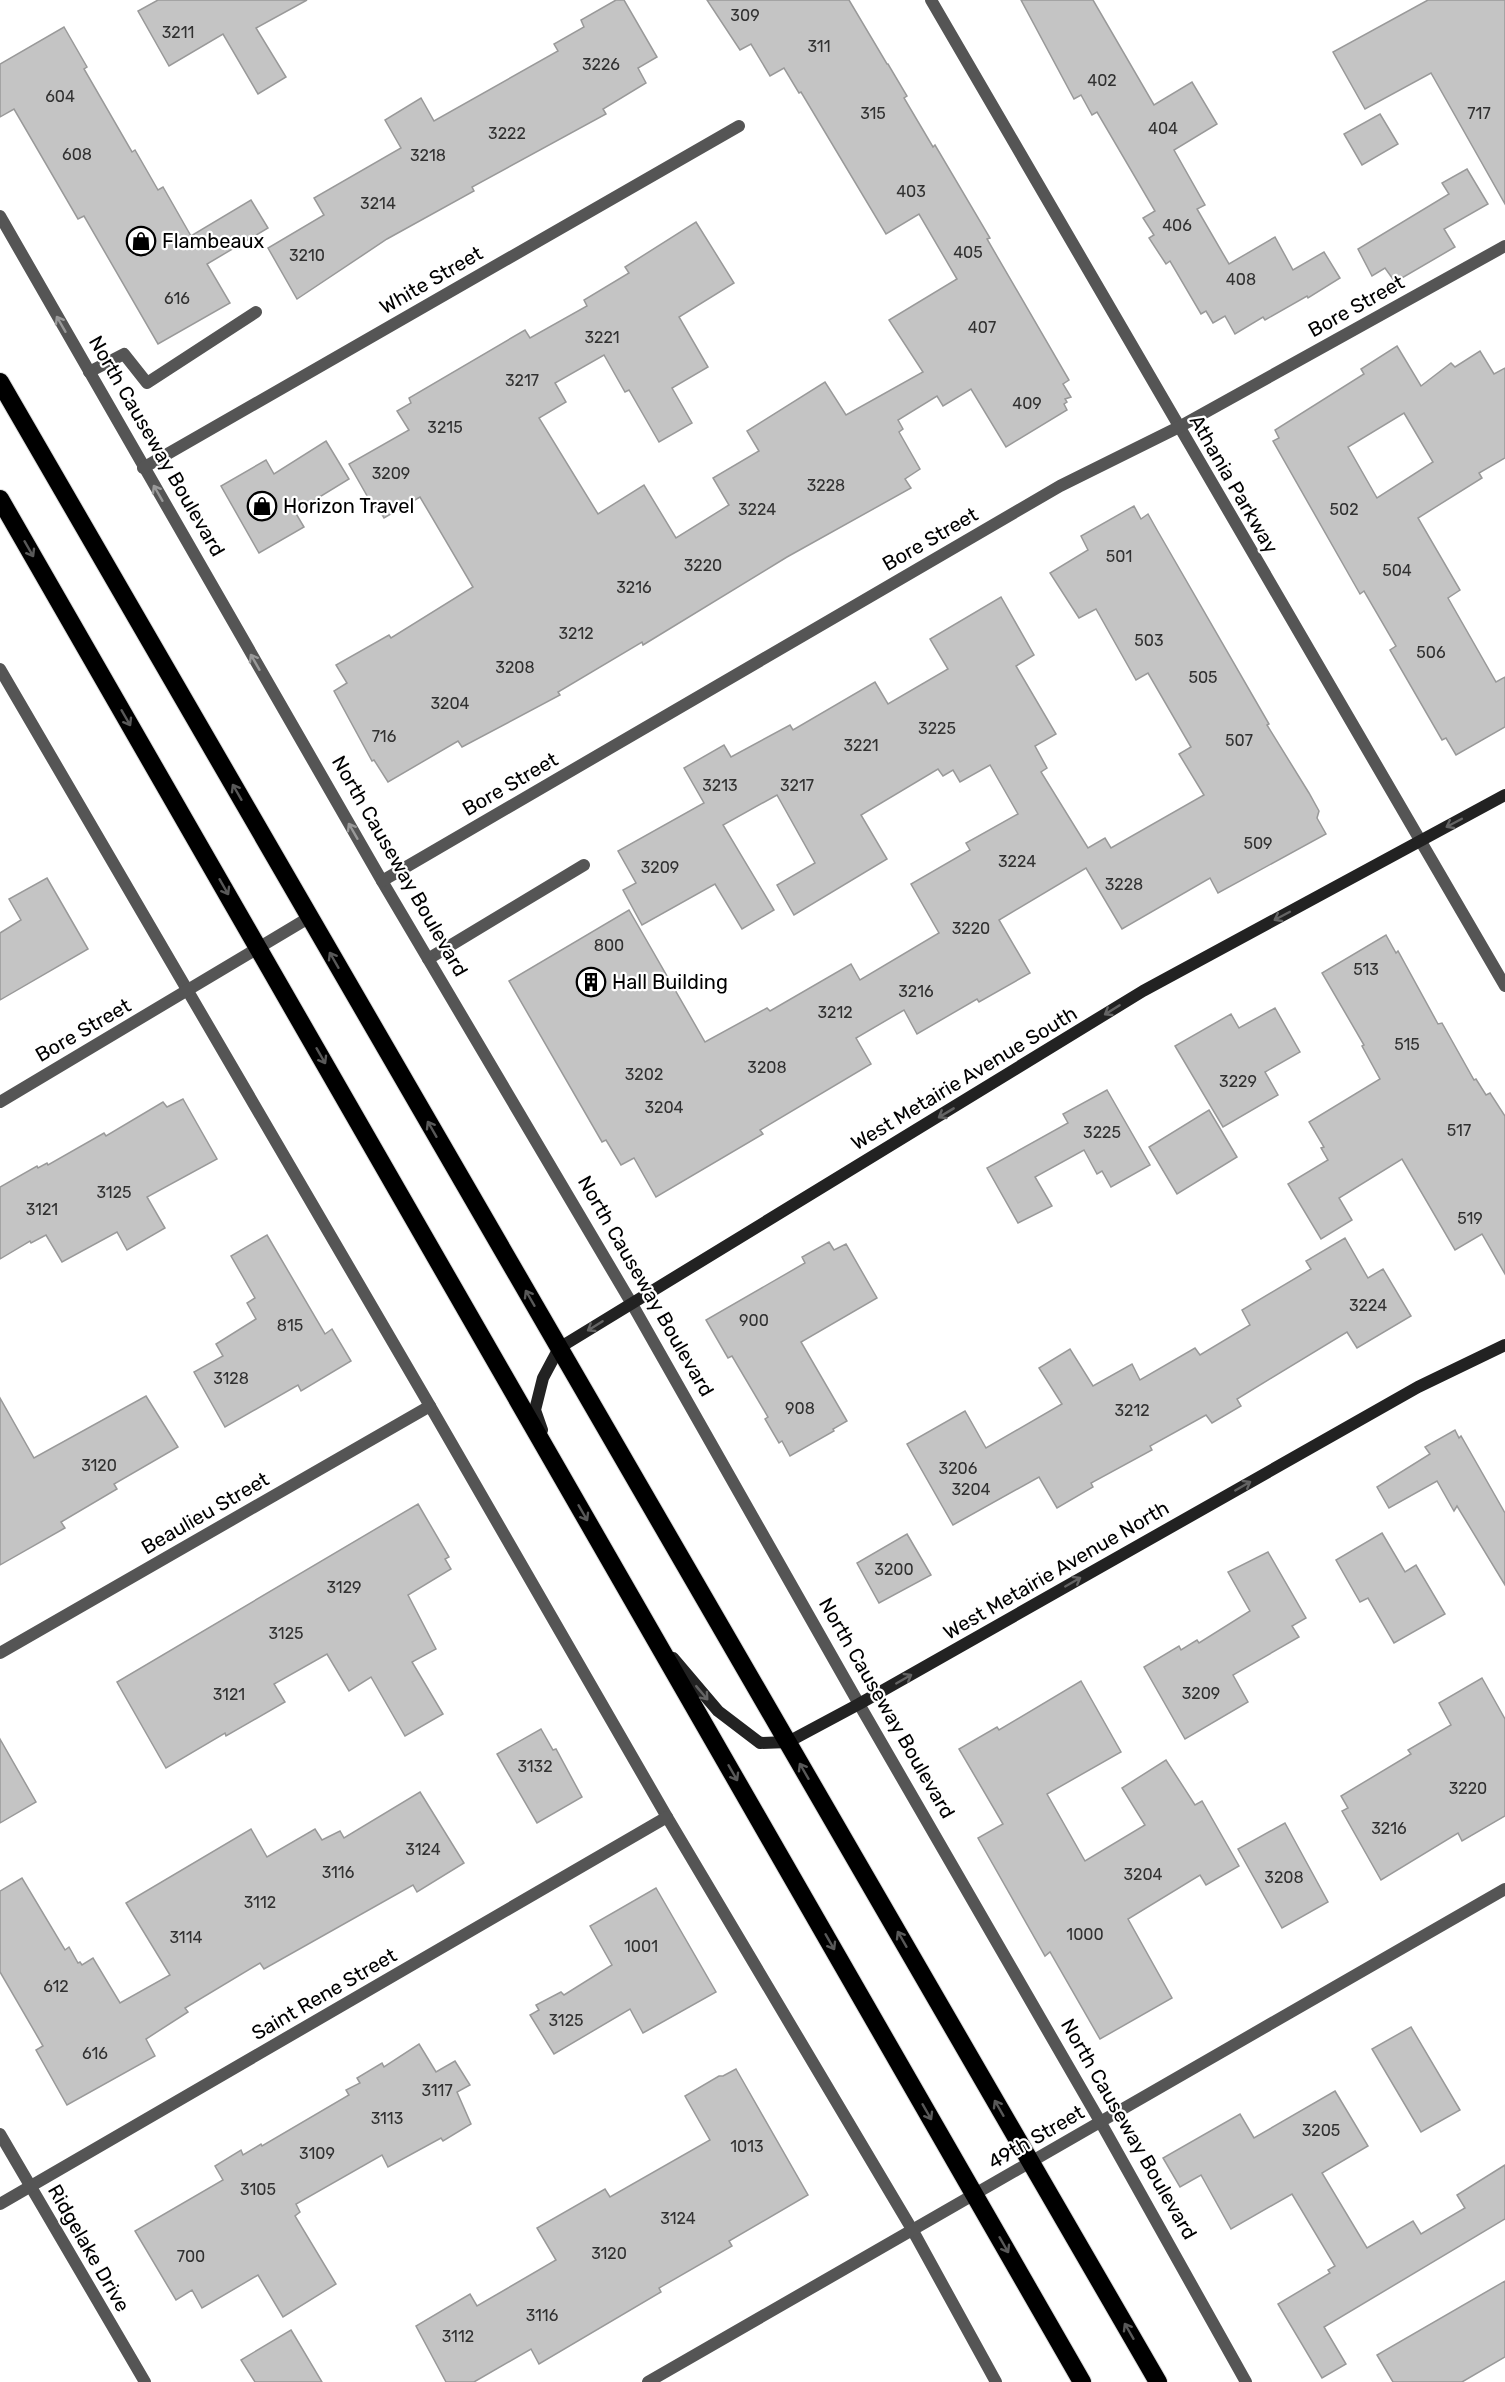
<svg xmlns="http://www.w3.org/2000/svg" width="1505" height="2382" viewBox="0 0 1505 2382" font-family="Rubik,sans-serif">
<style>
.building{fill:#c4c4c4;stroke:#999;stroke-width:1.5;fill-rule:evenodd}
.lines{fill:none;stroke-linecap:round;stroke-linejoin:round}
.highway-casing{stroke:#dbdbdb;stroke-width:20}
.lane{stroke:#555;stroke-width:12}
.street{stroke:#555;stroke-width:12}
.secondary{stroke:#222;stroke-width:12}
.highway{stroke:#000;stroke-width:18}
.oneway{stroke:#999}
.oneway2{stroke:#595959}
.oneway3{stroke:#646464}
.labels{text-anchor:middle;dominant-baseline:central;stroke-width:4.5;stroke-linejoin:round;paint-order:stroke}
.number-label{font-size:16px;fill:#313131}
.poi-label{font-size:20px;fill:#000;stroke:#fff;text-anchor:start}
.street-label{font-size:20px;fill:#000;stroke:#fff}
</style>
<rect width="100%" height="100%" fill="#fff"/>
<g class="building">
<polygon points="158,0 307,0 256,28 286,77 258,94 223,34 169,66 138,11"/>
<polygon points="616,0 624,0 657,57 638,68 646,83 603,109 606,114 472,187 474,191 387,239 297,299 268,248 324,215 314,198 401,148 385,120 421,98 434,121 558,51 554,44 584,27 581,20"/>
<polygon points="707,0 849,0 887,64 888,64 907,96 904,98 933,147 935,145 990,238 987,239 1069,380 1063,384 1071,397 1065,399 1067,402 1064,404 1067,410 1006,447 971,389 943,406 937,396 898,420 903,429 899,432 920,469 905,479 911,488 787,557 643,645 642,642 558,692 560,695 462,747 458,741 388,782 374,760 372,761 334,691 347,683 336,665 389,635 391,638 473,587 420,497 384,518 377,506 374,508 349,464 409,430 397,411 411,403 409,398 525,330 530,338 587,306 584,300 629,273 625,267 696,222 734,283 679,317 708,367 672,388 692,423 659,442 629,390 625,392 604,355 555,383 566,402 539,418 598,514 644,485 676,538 729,505 713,478 759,451 747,431 825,382 846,415 923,372 889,320 957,279 919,214 886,234 801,92 799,93 784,68 770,76 751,44 740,50"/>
<polygon points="1021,0 1093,0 1154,105 1192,82 1217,124 1174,150 1205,205 1197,209 1229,264 1275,237 1293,270 1324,252 1340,278 1308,298 1307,296 1265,320 1263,317 1235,334 1225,316 1213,323 1206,311 1201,314 1170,261 1166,264 1149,238 1154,235 1143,218 1155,211 1097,112 1092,115 1081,95 1074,99"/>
<polygon points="1428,0 1505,0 1505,204 1431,73 1365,109 1333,52"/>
<polygon points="64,27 87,67 84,69 132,152 135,150 158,190 163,187 191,236 251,200 268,228 207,264 230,303 158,344 84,216 78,219 14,109 0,117 0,64"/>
<polygon points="1380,114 1398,144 1362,165 1344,134"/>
<polygon points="1467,169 1488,204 1444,229 1455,247 1395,282 1385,268 1372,276 1358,249 1449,194 1442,183"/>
<path d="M 1397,346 L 1421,386 L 1451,363 L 1455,367 L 1480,351 L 1494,374 L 1505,368 L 1505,458 L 1479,473 L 1482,478 L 1418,518 L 1460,590 L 1448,598 L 1496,682 L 1505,677 L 1505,727 L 1456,755 L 1446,738 L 1442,740 L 1390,650 L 1396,646 L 1364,591 L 1360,594 L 1273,441 L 1279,438 L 1275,430 L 1364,374 L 1361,369 ZM 1404,413 L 1433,462 L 1377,498 L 1348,447 Z"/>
<polygon points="326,441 349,479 295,512 304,527 259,553 221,486 266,460 274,474"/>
<polygon points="1134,506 1141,519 1148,514 1157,530 1269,724 1267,725 1309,793 1319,811 1317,818 1326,834 1218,893 1210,878 1122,929 1086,868 999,920 1030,973 979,1002 977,999 917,1034 904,1010 856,1038 871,1064 760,1130 763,1134 656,1197 634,1158 621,1165 606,1140 602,1142 509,981 629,910 705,1042 767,1008 770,1011 851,964 860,980 939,933 911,884 970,850 966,843 1018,814 990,765 960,782 953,770 943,776 938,769 861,815 887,859 794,915 777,885 815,863 777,795 723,825 774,910 742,929 715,884 642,925 623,890 636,883 618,851 704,803 684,768 724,745 731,757 790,725 793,730 875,682 888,704 948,669 930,639 1001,597 1034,655 1016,666 1056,734 1035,746 1047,768 1041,772 1088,848 1105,838 1111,848 1204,795 1179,754 1191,747 1148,673 1136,680 1096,609 1079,618 1050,573 1088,550 1081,536"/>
<polygon points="47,878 88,949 0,1000 0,933 21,920 9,899"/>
<polygon points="1386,935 1396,953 1398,951 1438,1024 1442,1023 1474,1080 1476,1079 1486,1095 1490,1093 1505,1116 1505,1274 1482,1234 1455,1250 1402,1159 1339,1198 1352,1220 1321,1239 1288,1184 1328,1160 1321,1148 1324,1147 1309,1122 1380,1079 1362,1046 1364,1045 1322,973"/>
<polygon points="1275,1008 1300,1052 1265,1072 1278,1095 1223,1127 1175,1046 1231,1014 1239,1028"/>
<polygon points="1107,1090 1150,1165 1111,1187 1102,1171 1097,1174 1084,1150 1035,1177 1052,1206 1018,1223 987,1168 1068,1123 1063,1114"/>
<polygon points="183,1099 217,1159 147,1197 165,1228 127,1250 117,1232 62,1262 46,1235 31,1243 30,1241 0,1259 0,1187 37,1166 38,1168 47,1163 48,1165 104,1133 106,1136 163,1102 167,1107"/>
<polygon points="1209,1110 1237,1157 1177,1194 1149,1147"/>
<polygon points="267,1235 325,1334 332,1329 351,1361 301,1391 298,1385 225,1427 194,1372 223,1356 216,1344 256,1319 247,1303 255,1298 231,1256"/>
<polygon points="1345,1238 1368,1278 1383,1269 1411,1316 1357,1348 1347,1332 1237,1399 1241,1406 1212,1423 1206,1415 1150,1446 1152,1450 1091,1483 1093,1487 1057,1508 1039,1477 953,1525 907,1444 965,1411 986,1448 1062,1404 1039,1368 1070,1349 1093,1386 1132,1364 1140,1380 1195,1348 1200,1355 1250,1325 1242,1310 1311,1269 1306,1261"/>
<polygon points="829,1242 834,1250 846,1244 877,1298 801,1342 847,1421 833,1429 834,1431 790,1456 782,1441 779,1443 765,1419 768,1417 732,1356 728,1358 706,1320 805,1263 802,1257"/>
<polygon points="146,1396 178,1447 114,1484 117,1489 61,1522 65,1528 0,1565 0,1398 34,1458"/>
<polygon points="1455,1430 1459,1438 1461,1436 1505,1513 1505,1585 1457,1506 1454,1511 1437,1481 1389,1508 1377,1487 1430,1454 1425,1447"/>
<polygon points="418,1504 449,1557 445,1559 451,1569 408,1595 436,1649 412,1662 443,1714 405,1736 371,1677 349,1691 327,1654 274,1684 285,1702 226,1736 225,1733 166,1768 117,1682"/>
<polygon points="1382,1533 1405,1572 1416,1565 1445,1614 1394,1643 1368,1598 1360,1602 1336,1560"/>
<polygon points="907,1534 931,1575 879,1603 857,1563"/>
<polygon points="1268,1552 1306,1618 1292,1626 1299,1637 1233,1675 1248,1702 1185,1739 1144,1667 1179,1646 1181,1650 1197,1640 1199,1643 1250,1611 1228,1572"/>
<polygon points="1482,1678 1505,1719 1505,1816 1462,1841 1458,1833 1381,1880 1342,1811 1348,1808 1341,1796 1411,1754 1408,1750 1451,1725 1439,1703"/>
<polygon points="1081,1681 1121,1752 1047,1794 1085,1861 1145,1825 1122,1788 1166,1760 1195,1805 1202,1801 1239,1866 1206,1885 1200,1875 1128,1919 1172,1998 1100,2039 1050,1952 1045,1956 978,1838 1003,1824 959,1749 997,1727 999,1730"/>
<polygon points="541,1729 553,1750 556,1749 582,1797 537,1823 497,1754"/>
<polygon points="0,1739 36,1802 0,1823"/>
<polygon points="420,1792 464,1863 417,1892 413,1885 264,1969 260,1963 185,2008 188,2012 146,2039 155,2056 67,2105 36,2050 43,2046 0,1972 0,1891 22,1878 65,1950 69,1947 78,1963 80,1962 82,1965 93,1958 120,2003 170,1975 126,1903 251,1829 267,1857 315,1829 322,1840 340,1831 344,1838"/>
<polygon points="1285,1823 1328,1902 1282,1928 1238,1849"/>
<polygon points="656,1888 716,1992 643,2033 630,2009 554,2054 530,2015 539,2010 536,2005 561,1992 564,1995 612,1965 590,1926"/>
<polygon points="1411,2027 1460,2110 1421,2132 1372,2049"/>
<polygon points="419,2044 436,2072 455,2061 470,2085 457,2092 471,2124 443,2141 441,2138 388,2167 382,2155 296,2204 300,2212 295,2216 336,2284 283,2317 258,2275 202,2308 192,2290 176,2300 135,2231 223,2180 215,2166 241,2150 243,2155 261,2144 262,2146 349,2095 346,2090 360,2083 357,2078 382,2063 384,2067"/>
<polygon points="736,2069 808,2195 729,2241 732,2246 659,2288 661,2292 539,2364 531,2349 474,2382 446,2382 416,2326 470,2294 477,2306 556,2260 537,2228 605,2189 610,2197 710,2140 685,2096 719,2076 723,2076"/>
<polygon points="1335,2091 1368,2146 1322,2173 1367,2248 1413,2221 1421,2234 1465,2208 1457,2195 1505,2165 1505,2219 1324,2327 1346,2364 1322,2378 1278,2304 1330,2273 1328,2270 1335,2266 1292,2194 1231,2229 1201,2175 1180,2187 1163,2158 1240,2114 1254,2138"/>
<polygon points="1505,2281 1505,2357 1462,2382 1393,2382 1377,2355"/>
<polygon points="291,2330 322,2382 255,2382 241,2360"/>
</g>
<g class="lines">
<g class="highway-casing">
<g id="highway">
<polyline points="0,382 1158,2382"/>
<polyline points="0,499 1082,2382"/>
</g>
</g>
<g class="lane">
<polyline points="89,372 124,354 147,383 256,312"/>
<polyline points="428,959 584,865"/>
</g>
<g class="street">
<polyline points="931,0 1505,986"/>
<polyline points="0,216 382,881 632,1304 859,1704 1101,2123 1246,2382"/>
<polyline points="143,468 739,126"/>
<polyline points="0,669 430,1406 667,1817 913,2231 996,2382"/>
<polyline points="382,881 1060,486 1179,427 1505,246"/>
<polyline points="0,1102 310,917"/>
<polyline points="0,1653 430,1406"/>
<polyline points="0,2134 145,2382"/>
<polyline points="0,2204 667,1817"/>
<polyline points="648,2382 1505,1889"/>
</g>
<g class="secondary">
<polyline points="542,1430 535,1410 543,1378 559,1348 1143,991 1505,795"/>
<polyline points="673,1658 718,1711 760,1743 788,1742 859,1704 1418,1387 1505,1345"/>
</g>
<use href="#highway" class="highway"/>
</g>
<defs><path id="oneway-shaft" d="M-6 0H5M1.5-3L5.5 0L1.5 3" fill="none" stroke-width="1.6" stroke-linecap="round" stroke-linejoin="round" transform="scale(1.5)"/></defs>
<g class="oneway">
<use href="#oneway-shaft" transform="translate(61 324) rotate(-120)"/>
<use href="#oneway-shaft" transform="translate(158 493) rotate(-120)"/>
<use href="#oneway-shaft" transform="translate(255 662) rotate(-120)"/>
<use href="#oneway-shaft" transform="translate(353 831) rotate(-120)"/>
</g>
<g class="oneway2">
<use href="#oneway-shaft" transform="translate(29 549) rotate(60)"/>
<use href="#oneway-shaft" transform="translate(126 718) rotate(60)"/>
<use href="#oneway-shaft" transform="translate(237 792) rotate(-120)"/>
<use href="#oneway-shaft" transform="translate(224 887) rotate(60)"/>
<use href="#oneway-shaft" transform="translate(334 960) rotate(-120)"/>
<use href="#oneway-shaft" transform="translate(321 1056) rotate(60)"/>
<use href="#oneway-shaft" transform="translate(432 1129) rotate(-120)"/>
<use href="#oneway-shaft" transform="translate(530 1298) rotate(-120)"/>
<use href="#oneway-shaft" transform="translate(583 1513) rotate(60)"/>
<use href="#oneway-shaft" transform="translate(804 1771) rotate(-120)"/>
<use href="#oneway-shaft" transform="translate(733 1773) rotate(60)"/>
<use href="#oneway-shaft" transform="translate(902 1939) rotate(-120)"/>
<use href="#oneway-shaft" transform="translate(830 1942) rotate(60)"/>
<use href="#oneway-shaft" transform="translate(999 2108) rotate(-120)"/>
<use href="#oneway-shaft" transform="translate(927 2112) rotate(60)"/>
<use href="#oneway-shaft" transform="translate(1004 2245) rotate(60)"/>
<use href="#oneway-shaft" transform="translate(1129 2331) rotate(-120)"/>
</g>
<g class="oneway3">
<use href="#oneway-shaft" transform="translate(1454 823) rotate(152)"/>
<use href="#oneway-shaft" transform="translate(1282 916) rotate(152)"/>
<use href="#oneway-shaft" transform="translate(1112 1010) rotate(148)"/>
<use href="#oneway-shaft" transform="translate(946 1113) rotate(149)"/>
<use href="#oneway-shaft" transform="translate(595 1326) rotate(148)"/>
<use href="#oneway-shaft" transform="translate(1243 1486) rotate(-30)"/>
<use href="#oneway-shaft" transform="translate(1073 1582) rotate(-30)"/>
<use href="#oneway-shaft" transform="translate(904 1679) rotate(-30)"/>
<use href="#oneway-shaft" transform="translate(702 1693) rotate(50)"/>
</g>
<defs>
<g id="shop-ring" transform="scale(1.5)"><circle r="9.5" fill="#fff" stroke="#000" stroke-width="1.5"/><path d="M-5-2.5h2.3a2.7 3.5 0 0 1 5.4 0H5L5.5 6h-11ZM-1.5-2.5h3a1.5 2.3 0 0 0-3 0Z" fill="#000"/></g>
<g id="building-ring" transform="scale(1.5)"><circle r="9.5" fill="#fff" stroke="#000" stroke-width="1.5"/><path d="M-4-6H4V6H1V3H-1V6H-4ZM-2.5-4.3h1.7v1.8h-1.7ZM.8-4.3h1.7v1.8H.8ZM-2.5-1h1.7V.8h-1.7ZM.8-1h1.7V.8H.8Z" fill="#000"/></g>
</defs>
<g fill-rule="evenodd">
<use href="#shop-ring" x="141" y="241"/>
<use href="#shop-ring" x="262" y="506"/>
<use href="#building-ring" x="591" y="982"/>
</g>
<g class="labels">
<g class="number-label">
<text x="745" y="15">309</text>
<text x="178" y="32">3211</text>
<text x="819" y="46">311</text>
<text x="601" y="64">3226</text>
<text x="1102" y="80">402</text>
<text x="60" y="96">604</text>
<text x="873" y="113">315</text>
<text x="1479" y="113">717</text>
<text x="1163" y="128">404</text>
<text x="507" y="133">3222</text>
<text x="77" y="154">608</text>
<text x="428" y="155">3218</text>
<text x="911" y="191">403</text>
<text x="378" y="203">3214</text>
<text x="1177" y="225">406</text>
<text x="968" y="252">405</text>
<text x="307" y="255">3210</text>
<text x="1241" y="279">408</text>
<text x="177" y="298">616</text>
<text x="982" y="327">407</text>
<text x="602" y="337">3221</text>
<text x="522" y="380">3217</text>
<text x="1027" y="403">409</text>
<text x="445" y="427">3215</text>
<text x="391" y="473">3209</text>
<text x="826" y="485">3228</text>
<text x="757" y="509">3224</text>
<text x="1344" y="509">502</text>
<text x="1119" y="556">501</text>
<text x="703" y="565">3220</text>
<text x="1397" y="570">504</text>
<text x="634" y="587">3216</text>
<text x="576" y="633">3212</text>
<text x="1149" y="640">503</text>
<text x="1431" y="652">506</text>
<text x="515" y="667">3208</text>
<text x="1203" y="677">505</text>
<text x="450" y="703">3204</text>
<text x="937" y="728">3225</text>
<text x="384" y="736">716</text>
<text x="1239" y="740">507</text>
<text x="861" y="745">3221</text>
<text x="720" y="785">3213</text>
<text x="797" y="785">3217</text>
<text x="1258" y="843">509</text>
<text x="1017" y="861">3224</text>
<text x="660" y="867">3209</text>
<text x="1124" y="884">3228</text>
<text x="971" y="928">3220</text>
<text x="609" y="945">800</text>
<text x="1366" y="969">513</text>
<text x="916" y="991">3216</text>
<text x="835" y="1012">3212</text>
<text x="1407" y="1044">515</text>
<text x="767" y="1067">3208</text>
<text x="644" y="1074">3202</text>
<text x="1238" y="1081">3229</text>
<text x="664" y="1107">3204</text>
<text x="1459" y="1130">517</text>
<text x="1102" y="1132">3225</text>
<text x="114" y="1192">3125</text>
<text x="42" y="1209">3121</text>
<text x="1470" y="1218">519</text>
<text x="1368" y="1305">3224</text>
<text x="754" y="1320">900</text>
<text x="290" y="1325">815</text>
<text x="231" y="1378">3128</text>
<text x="800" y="1408">908</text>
<text x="1132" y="1410">3212</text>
<text x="99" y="1465">3120</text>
<text x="958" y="1468">3206</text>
<text x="971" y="1489">3204</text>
<text x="894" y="1569">3200</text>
<text x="344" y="1587">3129</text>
<text x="286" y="1633">3125</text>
<text x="1201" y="1693">3209</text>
<text x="229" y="1694">3121</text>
<text x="535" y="1766">3132</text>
<text x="1468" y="1788">3220</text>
<text x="1389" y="1828">3216</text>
<text x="423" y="1849">3124</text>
<text x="338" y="1872">3116</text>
<text x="1143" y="1874">3204</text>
<text x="1284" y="1877">3208</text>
<text x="260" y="1902">3112</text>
<text x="1085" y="1934">1000</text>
<text x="186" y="1937">3114</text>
<text x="641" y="1946">1001</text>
<text x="56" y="1986">612</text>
<text x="566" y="2020">3125</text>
<text x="95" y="2053">616</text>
<text x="437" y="2090">3117</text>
<text x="387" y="2118">3113</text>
<text x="1321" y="2130">3205</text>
<text x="747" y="2146">1013</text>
<text x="317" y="2153">3109</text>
<text x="258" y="2189">3105</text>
<text x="678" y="2218">3124</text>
<text x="609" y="2253">3120</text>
<text x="191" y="2256">700</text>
<text x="542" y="2315">3116</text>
<text x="458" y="2336">3112</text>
</g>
<g class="poi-label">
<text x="162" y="241">Flambeaux</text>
<text x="283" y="506">Horizon Travel</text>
<text x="612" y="982">Hall Building</text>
</g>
<g class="street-label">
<text transform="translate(431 280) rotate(-30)">White Street</text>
<text transform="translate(1356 306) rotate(-29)">Bore Street</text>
<text transform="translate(157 446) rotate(60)">North Causeway Boulevard</text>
<text transform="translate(1234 484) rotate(60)">Athania Parkway</text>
<text transform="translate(930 539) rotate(-30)">Bore Street</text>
<text transform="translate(510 784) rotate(-30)">Bore Street</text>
<text transform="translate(400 866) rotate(60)">North Causeway Boulevard</text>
<text transform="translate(83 1030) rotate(-30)">Bore Street</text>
<text transform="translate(964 1078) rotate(-31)">West Metairie Avenue South</text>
<text transform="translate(646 1286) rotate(60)">North Causeway Boulevard</text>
<text transform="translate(205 1513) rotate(-30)">Beaulieu Street</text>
<text transform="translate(1056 1570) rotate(-30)">West Metairie Avenue North</text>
<text transform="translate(887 1708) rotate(60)">North Causeway Boulevard</text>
<text transform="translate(324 1994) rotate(-30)">Saint Rene Street</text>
<text transform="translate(1129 2129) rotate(60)">North Causeway Boulevard</text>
<text transform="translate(1036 2137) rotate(-30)">49th Street</text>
<text transform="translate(89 2248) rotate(60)">Ridgelake Drive</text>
</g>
</g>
</svg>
